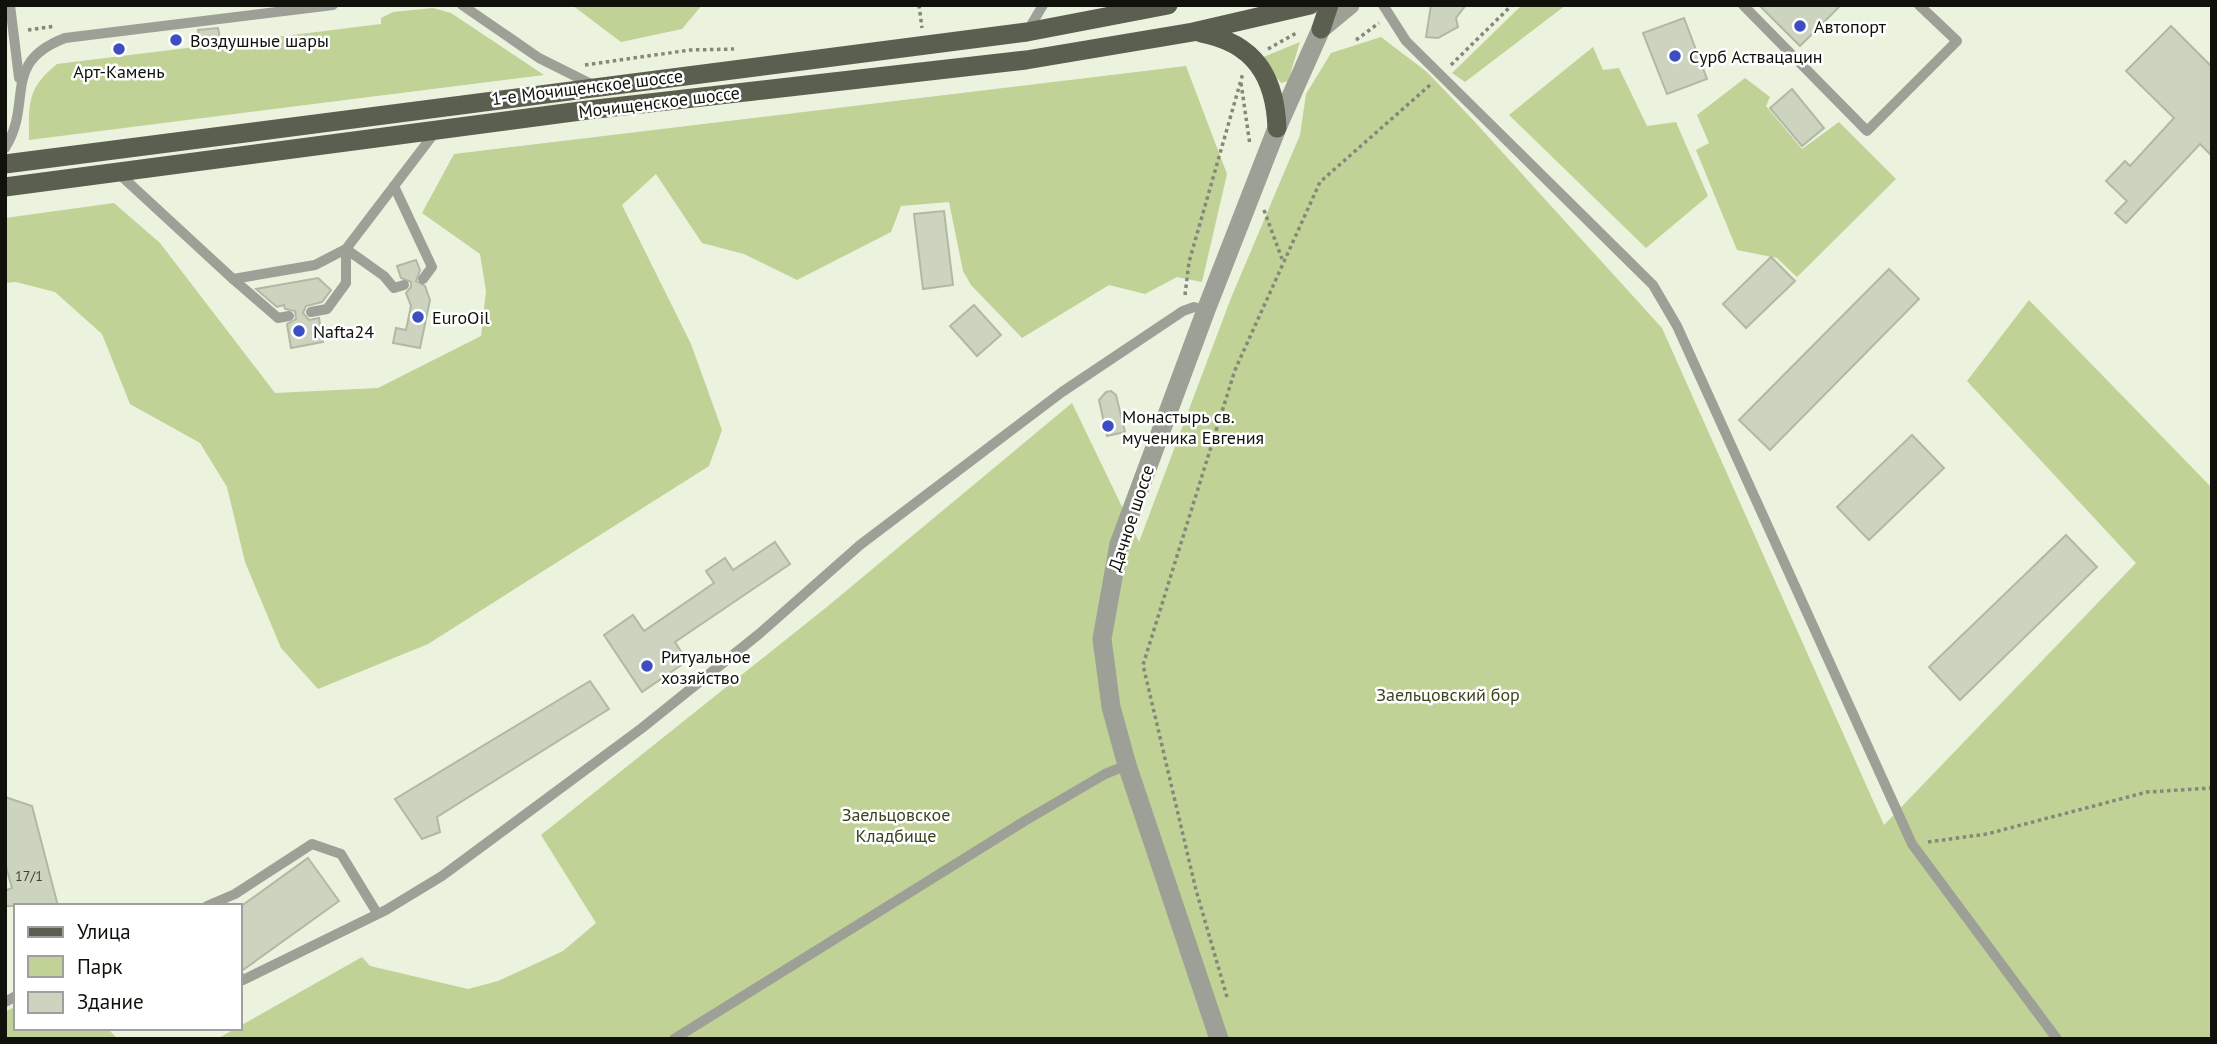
<svg xmlns="http://www.w3.org/2000/svg" width="2217" height="1044" viewBox="0 0 2217 1044" font-family="'PT Sans',sans-serif">
<style>
.green{fill:#c0d295}
.building{fill:#ccd3be;stroke:#b1b8a3;stroke-width:2}
.lines{fill:none;stroke-linecap:round;stroke-linejoin:round}
.path{stroke:#84887a;stroke-width:3.5;stroke-dasharray:3.5 3.5;stroke-linecap:butt}
.service{stroke:#9da097;stroke-width:10}
.tertiary{stroke:#9da097;stroke-width:19}
.primary{stroke:#5a5f50;stroke-width:19}
.poi-dot{fill:#3d4ec1;stroke:#fff;stroke-width:2.5}
.labels{text-anchor:middle;dominant-baseline:central;stroke-width:5;stroke-linejoin:round;paint-order:stroke}
.number-label{font-size:14px;fill:#3e4237}
.poi-label{font-size:18px;fill:#0f110a;stroke:#fff;text-anchor:start}
.street-label{font-size:18px;fill:#0f110a;stroke:#fff}
.park-label{font-size:18px;fill:#3a441b;stroke:#fff}
</style>
<rect width="100%" height="100%" fill="#ebf2dd"/>
<g class="green">
<polygon points="572,5 702,5 682,29 621,42"/>
<polygon points="1522,5 1566,5 1465,82 1452,73"/>
<path d="M 433,8 L 451,13 L 544,75 L 29,140 C 29,103 27,88 57,64 L 381,24 L 381,18 L 393,12 Z"/>
<polygon points="1381,37 1427,72 1473,120 1662,328 1884,825 2136,563 1967,381 2029,300 2212,488 2212,1039 217,1039 362,957 370,966 468,989 498,981 563,951 596,923 541,835 828,606 1072,403 1139,542 1231,298 1300,135 1306,94 1331,53"/>
<polygon points="1300,42 1288,81 1281,83 1261,58"/>
<polygon points="1593,47 1603,70 1619,68 1647,126 1676,122 1708,196 1646,248 1509,115"/>
<polygon points="1186,66 1227,174 1202,282 1177,277 1145,294 1109,285 1022,338 971,285 963,271 949,202 901,206 891,232 797,280 744,254 702,243 656,174 622,205 691,344 722,430 709,466 428,644 318,689 281,648 245,562 227,487 200,443 130,404 102,334 55,292 16,282 5,283 5,218 114,203 160,243 275,393 378,388 481,336 486,291 480,254 422,213 454,154"/>
<polygon points="1745,78 1770,97 1766,106 1802,149 1839,122 1896,179 1797,277 1777,258 1737,250 1696,150 1709,143 1697,115"/>
<polygon points="16,1006 16,1028 107,1028 118,1039 5,1039 5,1012"/>
</g>
<g class="building">
<polygon points="1431,5 1466,5 1456,18 1458,27 1438,38 1426,37"/>
<polygon points="1759,5 1841,5 1800,46"/>
<polygon points="1684,18 1707,79 1667,94 1643,33"/>
<polygon points="2171,26 2212,67 2212,156 2200,144 2126,223 2115,213 2127,201 2106,181 2125,161 2130,166 2174,118 2126,71"/>
<polygon points="218,28 221,43 200,46 198,30"/>
<polygon points="1792,89 1824,128 1802,146 1770,108"/>
<polygon points="944,211 953,285 923,289 914,214"/>
<polygon points="1771,257 1795,281 1746,328 1723,304"/>
<polygon points="416,260 420,270 416,281 425,286 430,300 420,348 393,343 396,328 406,330 411,306 406,293 411,287 411,282 401,278 397,266"/>
<polygon points="1889,269 1919,299 1770,450 1739,420"/>
<polygon points="318,278 331,290 322,302 306,306 303,313 309,320 319,318 323,342 291,348 287,324 296,319 295,311 285,309 284,305 277,307 256,289"/>
<polygon points="974,305 1001,335 977,356 950,326"/>
<polygon points="1111,391 1116,395 1125,432 1107,436 1099,400 1106,392"/>
<polygon points="1912,435 1944,468 1869,540 1837,507"/>
<polygon points="2066,535 2097,567 1960,700 1929,667"/>
<polygon points="775,542 790,564 675,642 687,661 642,692 604,635 633,615 644,631 714,583 706,571 725,558 733,570"/>
<polygon points="590,681 609,709 437,817 440,832 422,839 395,799"/>
<polygon points="5,797 32,806 58,906 5,906 5,891 12,888 5,863"/>
<polygon points="308,858 339,901 243,970 240,969 240,907"/>
</g>
<g class="lines">
<g class="path">
<polyline points="919,5 922,28"/>
<polyline points="28,30 55,26"/>
<polyline points="1356,40 1379,23"/>
<polyline points="1268,49 1298,32"/>
<polyline points="585,65 690,50 734,49"/>
<polyline points="1451,65 1512,5"/>
<polyline points="1241,83 1250,145"/>
<polyline points="1264,210 1282,259"/>
<polyline points="1185,295 1189,262 1243,73"/>
<polyline points="1928,842 1987,834 2147,792 2212,788"/>
<polyline points="1227,997 1196,890 1143,665 1235,370 1320,182 1430,85"/>
</g>
<g class="service">
<polyline points="10,5 19,78"/>
<polyline points="462,5 539,58 595,86"/>
<polyline points="1383,5 1406,41 1653,285 1677,326 1912,844 2057,1039"/>
<polyline points="1743,5 1867,131 1957,41 1919,5"/>
<polyline points="1027,32 1043,5"/>
<path d="M 5,148 C 34,102 0,63 65,38 L 333,5"/>
<polyline points="117,172 233,279 315,265 346,249 436,131"/>
<polyline points="394,186 432,267 423,279"/>
<polyline points="346,249 384,276 394,288 404,285"/>
<polyline points="233,279 278,318 289,316"/>
<polyline points="311,312 327,309 346,283 346,249"/>
<polyline points="207,906 235,894 312,844 341,854 377,913"/>
<polyline points="240,977 243,980 386,910 442,876 642,728 759,634 860,545 1062,392 1183,311 1194,307 1206,310"/>
<polyline points="5,1002 16,996"/>
<polyline points="674,1039 1023,822 1105,774 1127,765"/>
</g>
<polyline class="tertiary" points="1219,1039 1127,765 1111,707 1102,639 1119,544 1206,310 1277,128 1321,29 1350,5"/>
<g class="primary">
<polyline points="1321,29 1329,5"/>
<path d="M 1201,33 C 1254,43 1275,76 1277,128"/>
<polyline points="5,164 1027,32 1168,5"/>
<polyline points="5,187 588,110 1026,60 1193,32 1310,5"/>
</g>
</g>
<g class="poi-dot">
<circle cx="1800" cy="26" r="7"/>
<circle cx="176" cy="40" r="7"/>
<circle cx="119" cy="49" r="7"/>
<circle cx="1675" cy="56" r="7"/>
<circle cx="418" cy="317" r="7"/>
<circle cx="299" cy="331" r="7"/>
<circle cx="1108" cy="426" r="7"/>
<circle cx="647" cy="666" r="7"/>
</g>
<g class="labels">
<g class="number-label">
<text x="29" y="876">17/1</text>
</g>
<g class="poi-label">
<text x="1814" y="26">Автопорт</text>
<text x="190" y="40">Воздушные шары</text>
<text x="1689" y="56">Сурб Аствацацин</text>
<text x="119" y="71" text-anchor="middle">Арт-Камень</text>
<text x="432" y="317">EuroOil</text>
<text x="313" y="331">Nafta24</text>
<text x="1122" y="416">Монастырь св.<tspan x="1122" dy="21">мученика Евгения</tspan></text>
<text x="661" y="656">Ритуальное<tspan x="661" dy="21">хозяйство</tspan></text>
</g>
<g class="street-label">
<text transform="translate(587 87) rotate(-7)">1-е Мочищенское шоссе</text>
<text transform="translate(659 102) rotate(-7)">Мочищенское шоссе</text>
<text transform="translate(1131 518) rotate(-72)">Дачное шоссе</text>
</g>
<g class="park-label">
<text x="1448" y="694">Заельцовский бор</text>
<text x="896" y="814">Заельцовское<tspan x="896" dy="21">Кладбище</tspan></text>
</g>
</g>
<rect width="2217" height="1044" fill="none" stroke="#0f110a" stroke-width="14"/>
<rect x="14" y="904" width="228" height="126" fill="#ffffff" stroke="#9fa09d" stroke-width="2"/>
<rect x="28" y="927" width="35" height="10" fill="#5a5f50" stroke="#9fa09d" stroke-width="2"/>
<text x="77" y="939" font-size="21" fill="#0f110a">Улица</text>
<rect x="28" y="956" width="35" height="21" fill="#c0d295" stroke="#9fa09d" stroke-width="2"/>
<text x="77" y="974" font-size="21" fill="#0f110a">Парк</text>
<rect x="28" y="992" width="35" height="21" fill="#ccd3be" stroke="#9fa09d" stroke-width="2"/>
<text x="77" y="1009" font-size="21" fill="#0f110a">Здание</text>
</svg>
